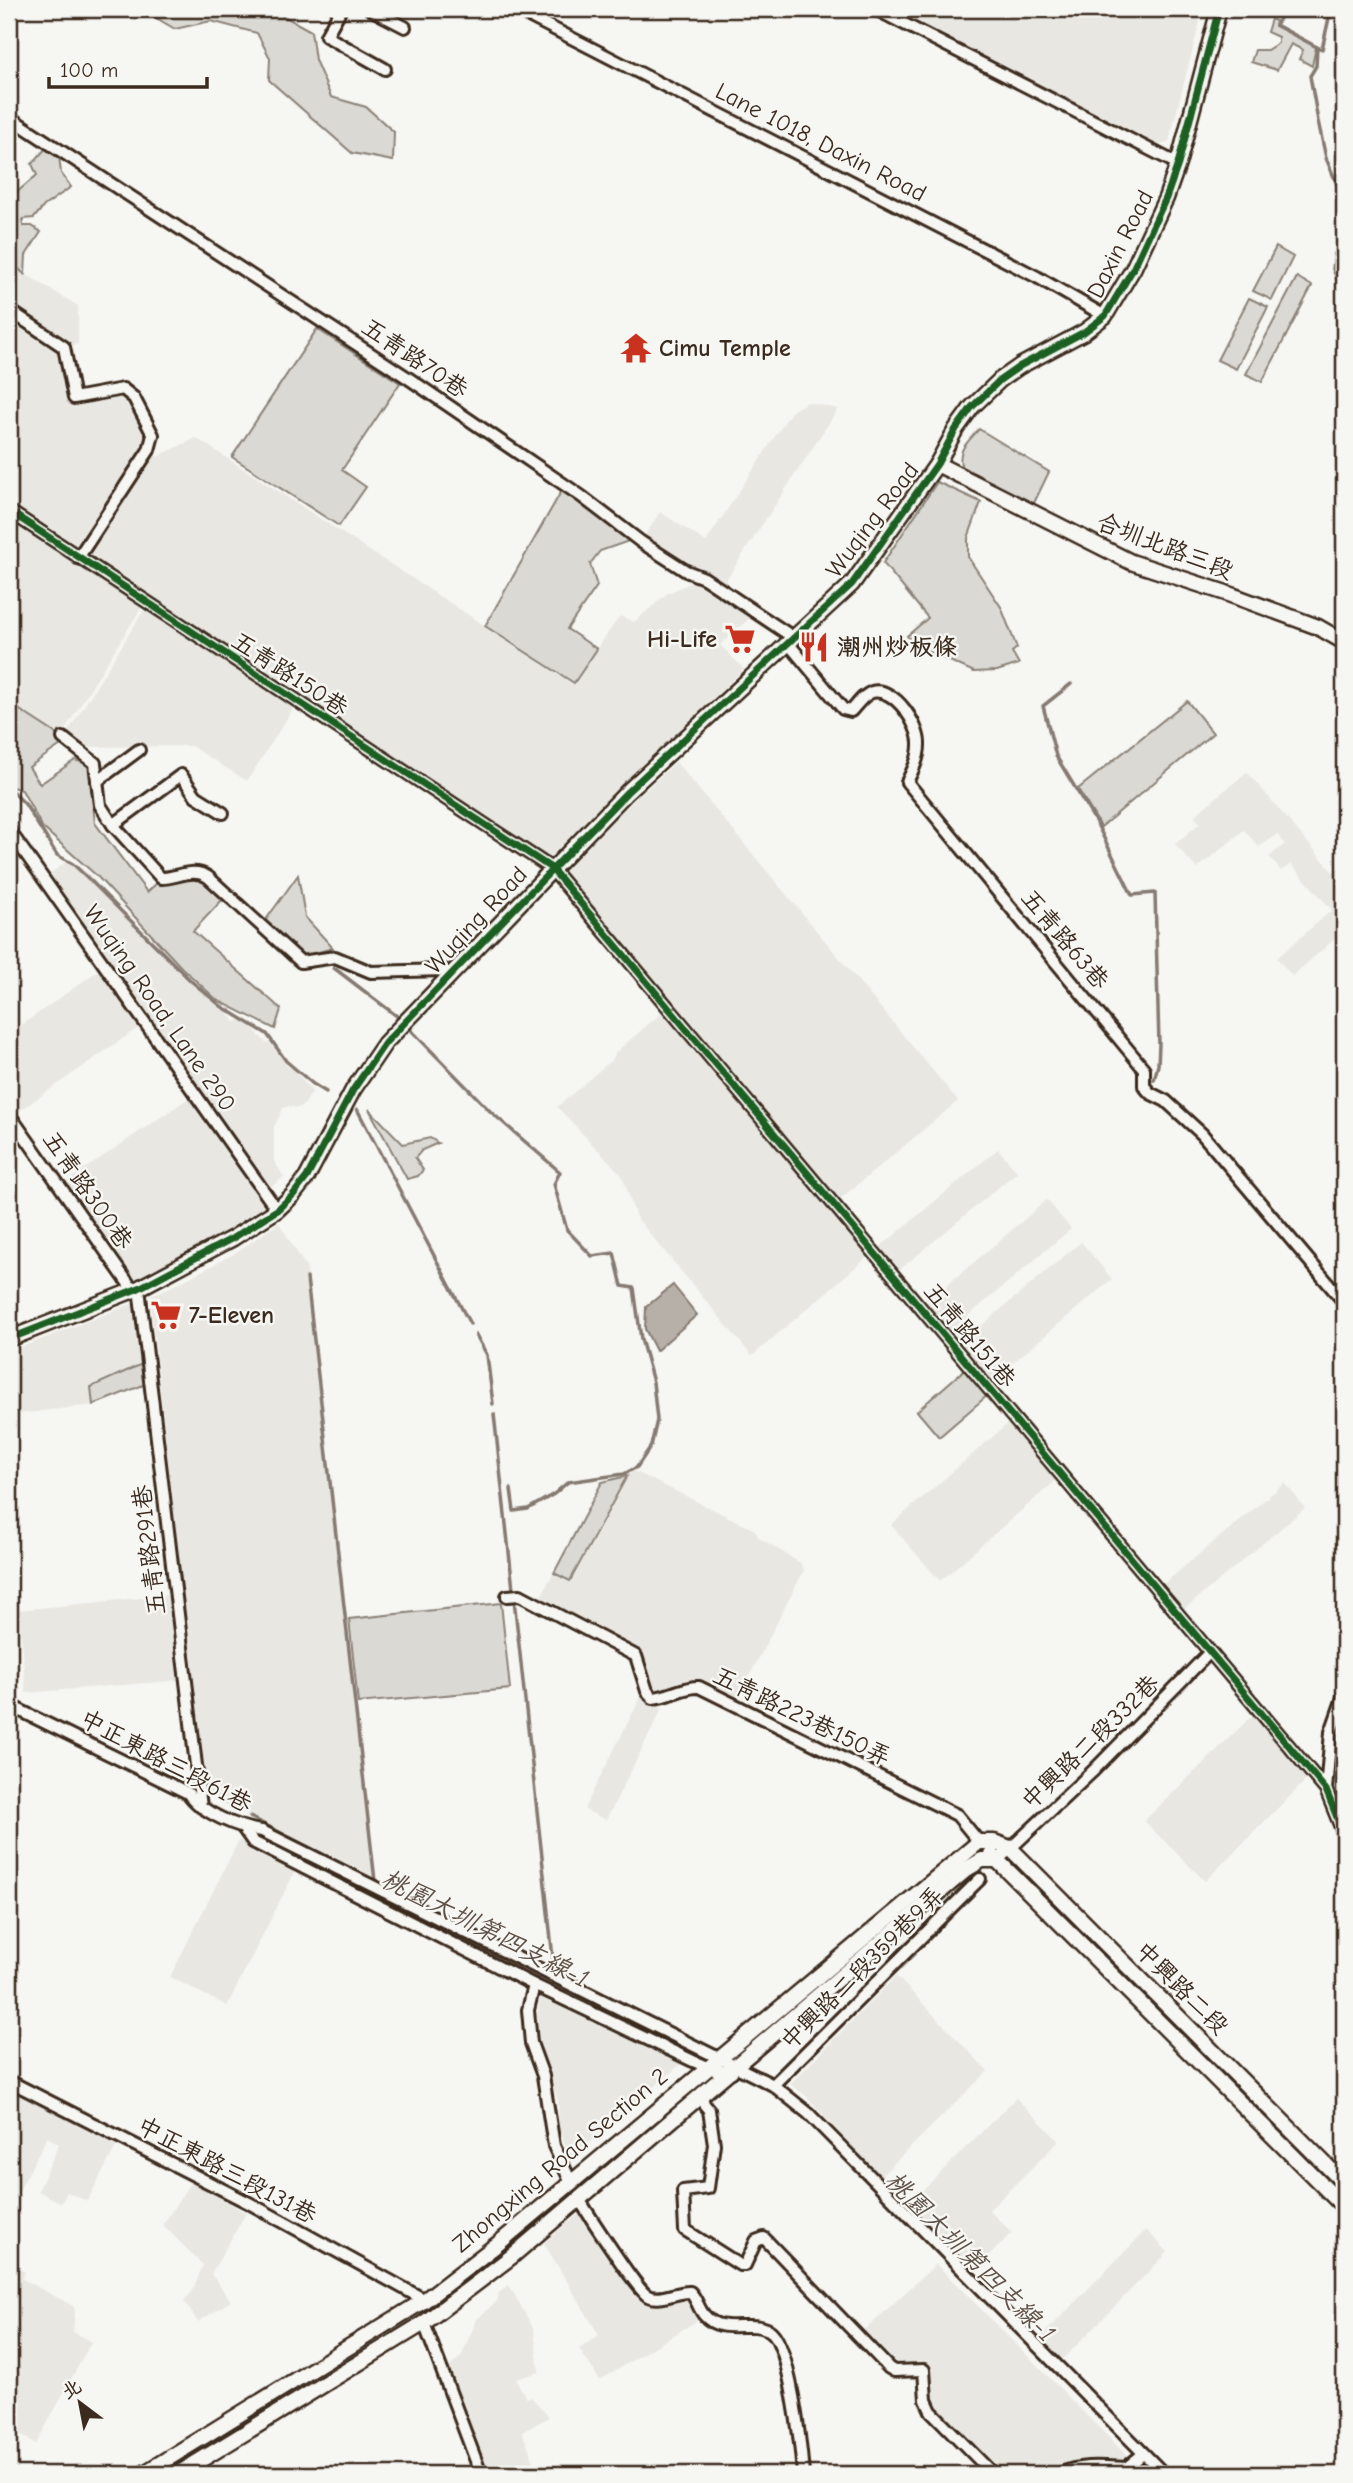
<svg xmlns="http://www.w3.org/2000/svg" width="1353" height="2483" viewBox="0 0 1353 2483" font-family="'Comic Neue','LXGW WenKai TC',sans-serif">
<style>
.built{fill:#e8e7e2}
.green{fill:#dad9d3;stroke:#8a8278;stroke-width:2}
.water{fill:#b6b0a9;stroke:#857a71;stroke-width:2}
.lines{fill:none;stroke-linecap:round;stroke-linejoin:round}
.stream{stroke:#857a71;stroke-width:3.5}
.minor-casing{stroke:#3b2a1e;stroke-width:16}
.tertiary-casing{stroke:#3b2a1e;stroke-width:19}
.minor{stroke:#f6f6f2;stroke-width:10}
.tertiary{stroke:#f6f6f2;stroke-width:14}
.cycleway-casing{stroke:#f6f6f2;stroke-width:11}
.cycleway{stroke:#1b5e20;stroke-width:7}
.labels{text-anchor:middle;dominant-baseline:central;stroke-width:5;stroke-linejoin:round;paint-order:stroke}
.street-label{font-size:24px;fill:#3b2a1e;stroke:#f6f6f2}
.poi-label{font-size:24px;font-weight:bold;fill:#3b2a1e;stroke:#f6f6f2;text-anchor:start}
.water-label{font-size:26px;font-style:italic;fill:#605248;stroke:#f6f6f2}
</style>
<rect width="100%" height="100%" fill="#f6f6f2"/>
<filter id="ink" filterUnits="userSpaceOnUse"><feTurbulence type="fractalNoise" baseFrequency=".0143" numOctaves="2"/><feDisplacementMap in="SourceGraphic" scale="14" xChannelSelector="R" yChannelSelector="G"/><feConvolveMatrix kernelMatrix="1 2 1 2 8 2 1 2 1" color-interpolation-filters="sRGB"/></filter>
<g filter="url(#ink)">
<g class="built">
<polygon points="890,9 1203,9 1169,141 1158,147"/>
<polygon points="9,259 27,275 78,306 78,344 60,348 71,404 122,395 129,401 157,457 196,438 573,683 620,616 634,622 668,593 699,579 753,615 720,645 744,669 548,858 9,503"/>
<polygon points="807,402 838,409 724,583 702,570 686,565 644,537 660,512 706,542 786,420 792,411"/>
<polygon points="9,517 143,605 62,734 55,733 9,703"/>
<polygon points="146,607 295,706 247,781 191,746 83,747 66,735"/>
<polygon points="676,762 958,1101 839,1200 560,868"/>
<polygon points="1247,772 1333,872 1341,866 1344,870 1344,931 1292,976 1277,958 1332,910 1291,864 1281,871 1269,857 1285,844 1277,834 1259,847 1244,830 1197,869 1175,844 1200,823 1194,816"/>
<polygon points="69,860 87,872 139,931 143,929 153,941 157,940 208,997 217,1000 235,1022 245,1019 266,1043 269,1042 289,1068 292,1067 312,1092 304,1105 297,1108 289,1106 283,1108 274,1127 274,1161 284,1177 269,1188 50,874"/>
<polygon points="102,968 142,1025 15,1114 9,1105 9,1034"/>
<polygon points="665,1010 871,1254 752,1356 636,1217 622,1175 557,1107 613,1059 615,1053"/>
<polygon points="192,1096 270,1204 194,1251 132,1281 64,1183"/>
<polygon points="998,1149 1017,1172 898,1271 879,1248"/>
<polygon points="1047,1200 1071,1229 949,1332 925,1304"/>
<polygon points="279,1223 307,1269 374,1877 205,1794 150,1296 175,1285 232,1255"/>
<polygon points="1081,1242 1112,1279 991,1381 960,1344"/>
<polygon points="134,1303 142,1364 91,1387 93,1405 9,1415 9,1352"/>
<polygon points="1011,1421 1060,1477 940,1581 891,1525"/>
<polygon points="634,1471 755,1530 758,1537 800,1563 804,1570 737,1700 697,1681 657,1693 652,1689 641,1651 539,1600 553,1574 571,1582 629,1475"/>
<polygon points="1285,1483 1305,1508 1182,1611 1161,1586"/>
<polygon points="172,1595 182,1680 26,1693 19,1610"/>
<polygon points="643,1693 653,1705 663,1707 606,1820 584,1809"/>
<polygon points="1254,1714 1308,1778 1205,1881 1144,1821"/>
<polygon points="239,1840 296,1869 227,2006 170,1977"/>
<polygon points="896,1976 988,2071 880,2177 804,2094 790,2084"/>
<polygon points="540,1997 681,2064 570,2159 559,2126 558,2101 536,2030"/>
<polygon points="9,2086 118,2143 87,2201 67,2192 61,2203 38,2191 59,2144 47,2137 9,2210"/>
<polygon points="1016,2098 1059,2141 989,2210 1012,2233 974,2271 908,2205"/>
<polygon points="191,2181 246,2213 211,2274 231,2301 198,2322 184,2301 192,2292 203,2265 163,2225"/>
<polygon points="582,2211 642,2297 685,2295 689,2298 700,2319 600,2380 579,2349 599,2335 544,2243"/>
<polygon points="1146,2230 1168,2252 1060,2362 1038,2340"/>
<polygon points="9,2264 25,2272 22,2279 73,2306 75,2310 73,2332 91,2342 36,2444 9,2427"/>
<polygon points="936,2264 1131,2460 1125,2464 1053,2474 1004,2474 933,2404 927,2369 895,2367 863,2332"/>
<polygon points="509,2285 534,2330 539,2372 516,2379 526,2398 531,2397 549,2417 522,2432 539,2474 486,2474 447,2369 461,2357 477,2319 498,2300 499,2293"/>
</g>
<g class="green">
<polygon points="141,9 271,9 311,31 315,60 331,97 366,107 394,132 393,161 352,153 269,80 270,58 257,33 211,21 175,29"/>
<polygon points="1271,19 1276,21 1275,26 1316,47 1312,66 1299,59 1303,50 1291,44 1277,70 1251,62 1255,50 1267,50 1278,43 1278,37 1267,32"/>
<polygon points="46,148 59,156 61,173 71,187 44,206 34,218 23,219 23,226 32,226 41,232 26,255 25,275 9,259 9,199 37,175 32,164"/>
<polygon points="1276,247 1293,257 1272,300 1253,291"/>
<polygon points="1297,277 1312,286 1262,382 1246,374"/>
<polygon points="1249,298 1268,307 1236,369 1217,360"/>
<polygon points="317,329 400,383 342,470 366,487 339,526 232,457"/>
<path d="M 979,429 L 1049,472 L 1032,507 L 962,469 C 956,450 967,443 979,429 Z"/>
<polygon points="937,482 981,502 968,538 968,557 1001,607 1017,648 1012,652 1019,664 997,671 974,672 914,645 907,636 928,618 883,563"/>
<polygon points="562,490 629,541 600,551 590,564 597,586 567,629 597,649 574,683 485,626"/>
<polygon points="1187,701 1213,733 1101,827 1078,789"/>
<polygon points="9,703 55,733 61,745 29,767 40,784 75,760 89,765 95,823 147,892 157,883 172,883 192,875 203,877 224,898 193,931 281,1009 275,1029 217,1000 182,968 97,876 42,827 22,790 9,786"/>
<polygon points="298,875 305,917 333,948 304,956 265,921"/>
<polygon points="369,1109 403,1144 430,1138 438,1143 422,1150 415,1158 423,1170 418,1176 407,1179"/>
<polygon points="142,1364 146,1384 93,1405 91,1387"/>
<polygon points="965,1369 988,1395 939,1437 917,1411"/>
<polygon points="627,1476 570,1581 554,1573 602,1482"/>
<polygon points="501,1603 510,1689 358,1703 349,1619"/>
</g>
<polygon class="water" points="673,1285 697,1315 656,1351 645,1329 646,1307"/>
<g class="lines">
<g class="stream">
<polyline points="1284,9 1276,25 1317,47 1316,66 1310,76 1318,121 1326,158 1344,201"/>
<polyline points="1317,47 1322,49 1331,9"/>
<polyline points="1338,239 1344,202"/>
<polyline points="1335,253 1333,269 1344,294"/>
<polyline points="1071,684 1043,706 1056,756 1097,824 1132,895 1155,893 1159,1045 1158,1065 1154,1080"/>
<polyline points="9,788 25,804 57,855 73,864 92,882 191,981 221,1006 267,1034 286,1061 313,1084 326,1092"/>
<polyline points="334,968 402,1020"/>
<polyline points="407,1026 491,1112 560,1172 554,1184 567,1230 592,1256 614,1253 622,1286 634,1288 641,1339 653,1382 657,1420 651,1446 637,1467 624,1474 568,1482 554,1494 528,1509 514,1511 511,1489"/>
<polyline points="357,1109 470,1324"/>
<polyline points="476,1335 487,1355 493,1404"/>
<polyline points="494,1414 513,1589"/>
<polyline points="514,1599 553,1958 549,1968"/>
<polyline points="97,1754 186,1799"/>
<polyline points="250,1817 375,1881 307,1278"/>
<polyline points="261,1837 692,2055"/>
<polyline points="1005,2320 1139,2456"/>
</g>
<g class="minor-casing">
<g id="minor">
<polyline points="341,9 326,36 385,69"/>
<polyline points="370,9 405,27"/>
<polyline points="515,9 1037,277 1105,316"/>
<polyline points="875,9 1178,164"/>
<polyline points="9,117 408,378 581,496 641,542 686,571 704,578 794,638"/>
<polyline points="9,310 64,347 74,398 123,389 134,398 153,435 149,450 78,558"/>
<polyline points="9,511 551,868 1326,1790 1344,1835"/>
<path d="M 788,643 L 843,709 L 851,711 C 857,705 863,695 872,692 C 894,686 920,725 919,745 C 919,758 913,770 907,782 L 1144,1069 L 1144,1086 L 1150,1093 L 1166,1101 L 1202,1134 L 1344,1302"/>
<path d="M 63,738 L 95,763 L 100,805 L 113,825 L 161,878 C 178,878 192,867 208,877 L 301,962 L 335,957 L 371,972 L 444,970 L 451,976"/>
<polyline points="97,781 139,750"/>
<polyline points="113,825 181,775 196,796 223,813"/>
<polyline points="9,830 277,1210"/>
<polyline points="9,1114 133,1290"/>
<polyline points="139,1288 201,1807"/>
<path d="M 507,1596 L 520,1595 L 636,1656 L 647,1691 L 653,1698 C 669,1697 684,1686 699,1687 L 957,1815 L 979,1842"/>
<path d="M 9,1705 L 188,1793 C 201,1813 239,1828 262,1831 L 773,2085 L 808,2113 L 1164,2474"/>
<polyline points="1326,1790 1331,1732 1344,1695"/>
<polyline points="243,1828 253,1842 534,1985 693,2061 714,2070 732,2072"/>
<polyline points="998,1860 1093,1771 1210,1652"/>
<polyline points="534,1985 528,2010 531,2043 543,2076 554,2146 571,2182"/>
<polyline points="9,2081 249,2203 425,2300"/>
<polyline points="773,2085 980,1879"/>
<polyline points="702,2096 704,2104 709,2110 714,2144 708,2188 683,2191 685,2230 740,2265 745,2265 756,2241 764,2238 889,2368 894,2371 924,2370 926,2400 931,2411 993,2474"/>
<path d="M 579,2199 C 587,2212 639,2293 648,2296 C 661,2302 677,2291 690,2292 C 697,2299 698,2308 704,2315 C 722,2336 748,2319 769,2330 C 790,2341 801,2449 803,2474"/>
<polyline points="424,2323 481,2474"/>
<path d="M 1060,2474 C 1080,2464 1104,2467 1126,2468 L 1143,2454"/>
</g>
</g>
<g class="tertiary-casing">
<g id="tertiary">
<polyline points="937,464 1131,562 1226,593 1318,627 1344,642"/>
<polyline points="9,1339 139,1288 233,1238 277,1210 293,1195 307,1177 353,1090 385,1043 627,792 852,584 937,464 956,429 972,407 1000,380 1020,366 1084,332 1105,316 1133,269 1166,198 1178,164 1219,9"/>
<polyline points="991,1854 1344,2207"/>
<polyline points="143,2474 425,2300 499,2243 979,1842 994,1842 1010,1848 1344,2183"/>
<polyline points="178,2474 424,2323 511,2257 967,1869 982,1860 998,1860"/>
</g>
</g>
<use href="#minor" class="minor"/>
<use href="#tertiary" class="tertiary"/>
<g class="cycleway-casing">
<g id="cycleway">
<polyline points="9,511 551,868 1326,1790 1344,1835"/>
<polyline points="9,1339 139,1288 233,1238 277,1210 293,1195 307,1177 353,1090 385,1043 627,792 852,584 937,464 956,429 972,407 1000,380 1020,366 1084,332 1105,316 1133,269 1166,198 1178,164 1219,9"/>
</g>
</g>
<use href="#cycleway" class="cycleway"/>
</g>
</g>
<defs>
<g id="temple-bare" transform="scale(2.415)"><path d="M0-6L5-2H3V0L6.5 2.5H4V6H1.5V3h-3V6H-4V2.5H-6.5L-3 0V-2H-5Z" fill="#c8321e" stroke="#f6f6f2" stroke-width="2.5" paint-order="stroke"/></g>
<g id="supermarket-bare" transform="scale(2.415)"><path d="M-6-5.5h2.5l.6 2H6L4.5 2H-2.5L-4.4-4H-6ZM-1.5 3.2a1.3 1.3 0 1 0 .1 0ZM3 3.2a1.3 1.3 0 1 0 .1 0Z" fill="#c8321e" stroke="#f6f6f2" stroke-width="2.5" paint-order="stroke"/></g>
<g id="restaurant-bare" transform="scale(2.415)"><path d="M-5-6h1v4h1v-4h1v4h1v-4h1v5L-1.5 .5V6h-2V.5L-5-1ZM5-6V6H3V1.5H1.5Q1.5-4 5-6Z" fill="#c8321e" stroke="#f6f6f2" stroke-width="2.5" paint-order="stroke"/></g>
</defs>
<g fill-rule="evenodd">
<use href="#temple-bare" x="636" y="348"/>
<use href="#supermarket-bare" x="740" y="639"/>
<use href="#restaurant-bare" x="814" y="647"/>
<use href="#supermarket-bare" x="166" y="1315"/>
</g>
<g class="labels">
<g class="street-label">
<text transform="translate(821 142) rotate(27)">Lane 1018, Daxin Road</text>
<text transform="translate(1120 244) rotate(-63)">Daxin Road</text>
<text transform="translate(415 358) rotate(34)">五青路70巷</text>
<text transform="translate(872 520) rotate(-53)">Wuqing Road</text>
<text transform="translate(1165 546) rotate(21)">合圳北路三段</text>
<text transform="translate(290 674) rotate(33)">五青路150巷</text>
<text transform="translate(476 920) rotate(-47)">Wuqing Road</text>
<text transform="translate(1065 939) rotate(50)">五青路63巷</text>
<text transform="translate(160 1008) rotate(55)">Wuqing Road, Lane 290</text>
<text transform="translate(88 1190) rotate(55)">五青路300巷</text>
<text transform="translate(970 1335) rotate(50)">五青路151巷</text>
<text transform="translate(149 1550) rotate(-97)">五青路291巷</text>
<text transform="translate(802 1716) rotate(26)">五青路223巷150弄</text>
<text transform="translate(1090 1742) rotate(-44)">中興路二段332巷</text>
<text transform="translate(166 1761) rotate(28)">中正東路三段61巷</text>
<text transform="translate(862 1968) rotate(-45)">中興路二段359巷9弄</text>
<text transform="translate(1182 1988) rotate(45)">中興路二段</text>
<text transform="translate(560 2160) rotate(-40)">Zhongxing Road Section 2</text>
<text transform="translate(227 2170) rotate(28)">中正東路三段131巷</text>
</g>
<g class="poi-label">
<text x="659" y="348">Cimu Temple</text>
<text x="717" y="639" text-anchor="end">Hi-Life</text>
<text x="837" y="647">潮州炒板條</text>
<text x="189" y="1315">7-Eleven</text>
</g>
<g class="water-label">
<text transform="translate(485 1929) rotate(27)">桃園大圳第四支線-1</text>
<text transform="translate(970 2257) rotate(45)">桃園大圳第四支線-1</text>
</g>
</g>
<rect width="1353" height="2483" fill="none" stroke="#f6f6f2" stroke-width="35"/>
<rect x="18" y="18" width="1318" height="2448" fill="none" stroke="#3b2a1e" stroke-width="2.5" filter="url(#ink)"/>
<g transform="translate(80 2403) rotate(328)" stroke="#f6f6f2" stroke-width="5" paint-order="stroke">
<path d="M0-5L12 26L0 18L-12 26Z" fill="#3b2a1e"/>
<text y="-10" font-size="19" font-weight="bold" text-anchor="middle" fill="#3b2a1e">北</text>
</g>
<path d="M49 77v10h158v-10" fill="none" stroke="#3b2a1e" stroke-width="3.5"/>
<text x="60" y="77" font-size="21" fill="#3b2a1e" stroke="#f6f6f2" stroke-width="5" paint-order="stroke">100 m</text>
</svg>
